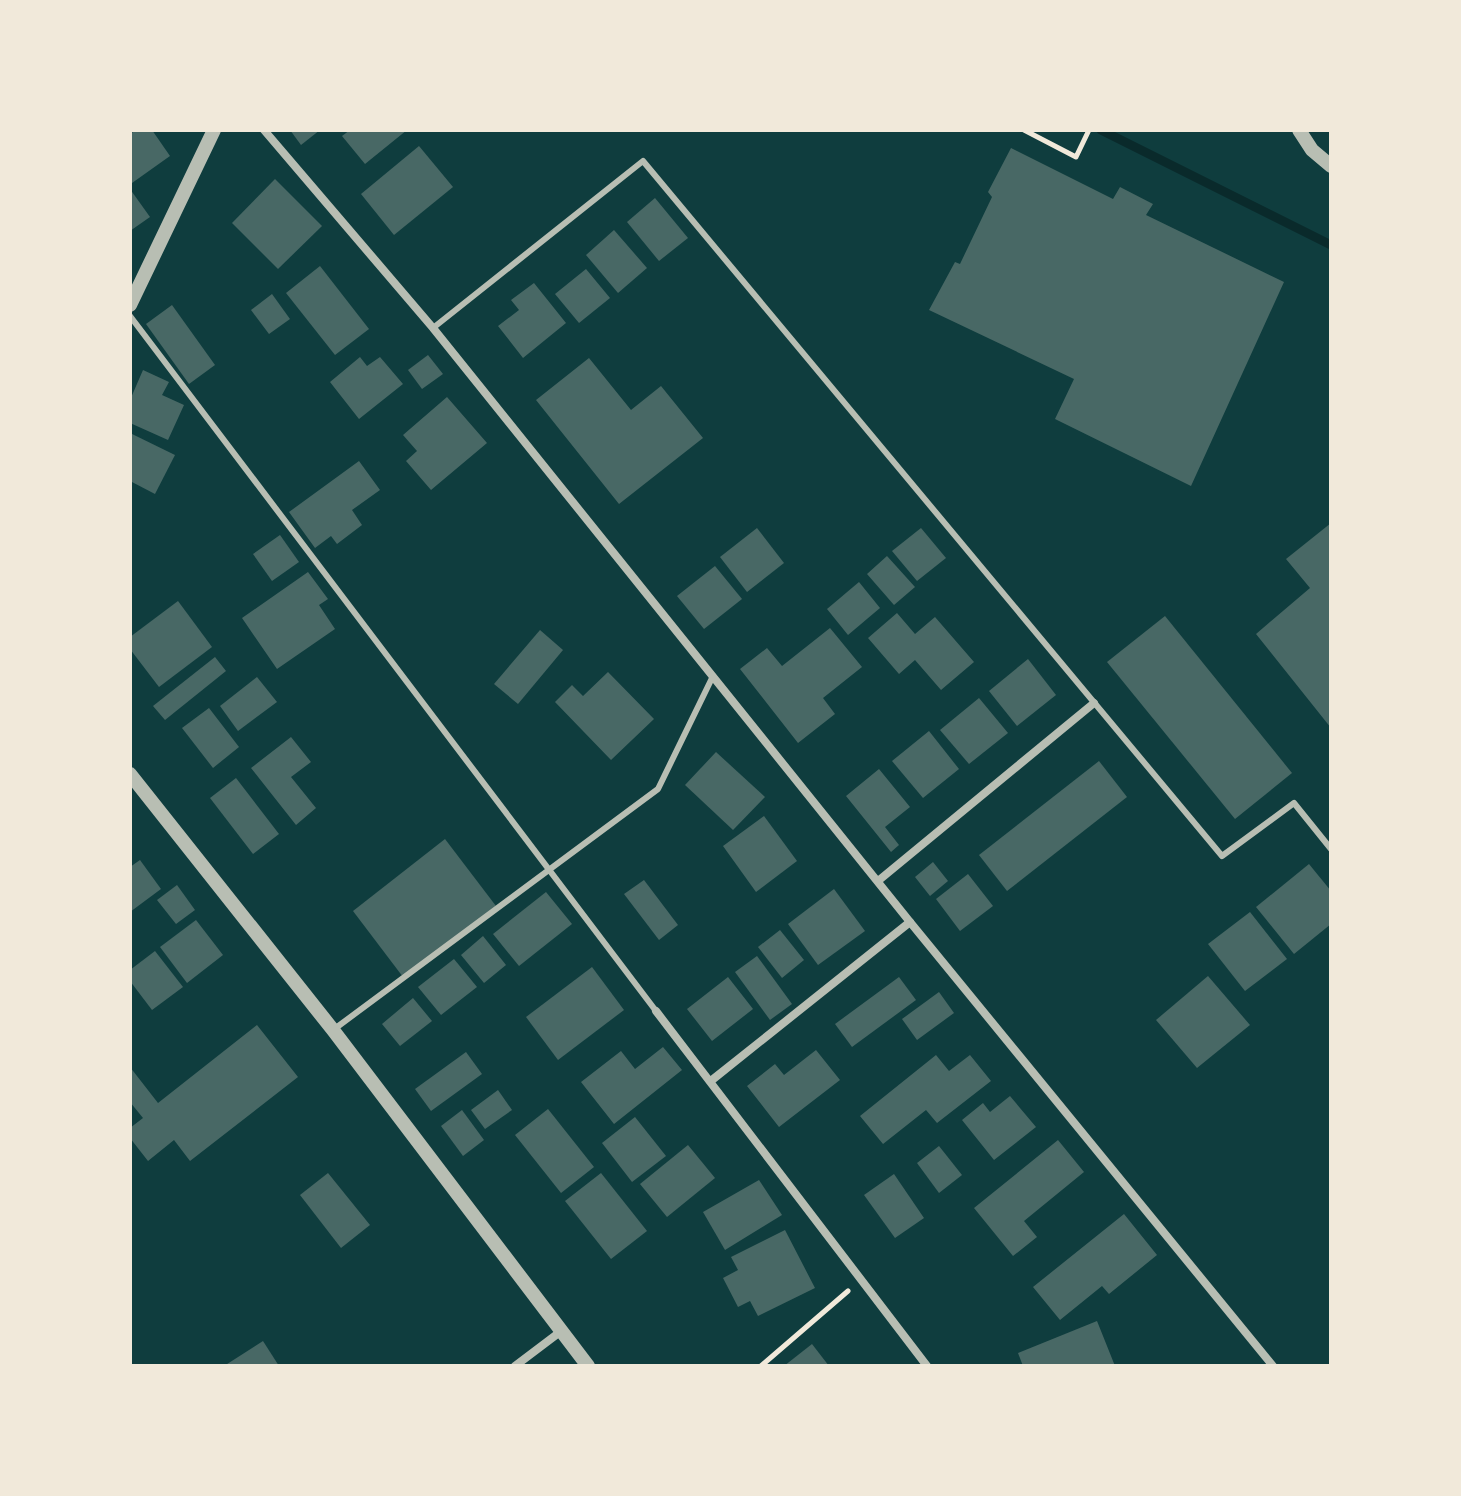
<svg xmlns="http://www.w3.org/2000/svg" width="1461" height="1496" viewBox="0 0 1461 1496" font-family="'Titillium Web',sans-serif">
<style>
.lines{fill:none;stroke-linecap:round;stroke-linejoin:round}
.stream{stroke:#0a2a2b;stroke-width:9}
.building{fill:#486865}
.path{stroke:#f1e9da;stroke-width:5}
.service{stroke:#b8beb3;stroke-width:6}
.minor{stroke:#b8beb3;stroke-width:8}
.tertiary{stroke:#b8beb3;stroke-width:14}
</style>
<rect width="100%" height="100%" fill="#0f3d3e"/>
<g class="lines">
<polyline class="stream" points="1101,130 1331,245"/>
</g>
<g class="building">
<polygon points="136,130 152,130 170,156 132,183 130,134"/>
<polygon points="290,130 320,130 301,145"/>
<polygon points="350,130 407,130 365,164 342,136"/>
<polygon points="419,146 453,187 394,235 361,194"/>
<polygon points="1011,148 1113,199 1120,187 1153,204 1146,215 1284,282 1191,486 1055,419 1074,379 929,310 955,262 960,264 992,197 988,192"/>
<polygon points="275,179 322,226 278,269 232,223"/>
<polygon points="130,189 150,217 130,231"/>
<polygon points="655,198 688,238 659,261 627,222"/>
<polygon points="614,230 647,268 618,293 586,255"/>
<polygon points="320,266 369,329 335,355 286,293"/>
<polygon points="586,269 610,298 579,323 555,294"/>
<polygon points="534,283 566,323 523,358 498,326 519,310 511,300"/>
<polygon points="272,294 290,319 269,334 251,310"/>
<polygon points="172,305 215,365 189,384 146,324"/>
<polygon points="428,355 443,374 422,389 408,370"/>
<polygon points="360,357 367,366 380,357 403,384 359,419 330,382"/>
<polygon points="589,358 631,410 661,386 703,438 619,504 536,400"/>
<polygon points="143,370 169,382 162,395 184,405 168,440 130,423 130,400"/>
<polygon points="447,397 487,443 431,490 406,461 417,451 403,435"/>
<polygon points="130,433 175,455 155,494 130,481"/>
<polygon points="359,461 380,490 352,510 362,525 337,544 331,536 315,548 289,512"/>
<polygon points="1331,523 1331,728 1256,634 1310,588 1286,559"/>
<polygon points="757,528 784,563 747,592 720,557"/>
<polygon points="921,528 946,558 917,581 892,551"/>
<polygon points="280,535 299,562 272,581 253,554"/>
<polygon points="887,556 915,587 894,605 867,574"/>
<polygon points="715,566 742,599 704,629 677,596"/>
<polygon points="308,572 328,599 319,605 335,629 277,669 242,618"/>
<polygon points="859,582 880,608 848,635 827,609"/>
<polygon points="178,601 212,647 159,687 130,649 130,637"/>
<polygon points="897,613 915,634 935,617 974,662 941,690 915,660 899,674 868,638"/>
<polygon points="1165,616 1292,773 1235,819 1107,662"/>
<polygon points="830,628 862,667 823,698 835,714 798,743 740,669 767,648 782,666"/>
<polygon points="540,630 563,650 518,704 494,684"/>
<polygon points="215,657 226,671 165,720 153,706"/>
<polygon points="1028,659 1056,695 1017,726 989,691"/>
<polygon points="608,672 654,719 611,760 555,702 572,685 583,696"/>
<polygon points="257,677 277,702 238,731 220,706"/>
<polygon points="979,698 1008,733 969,764 940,730"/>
<polygon points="209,708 239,747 213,768 182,728"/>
<polygon points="929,731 959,769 923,798 892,761"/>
<polygon points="291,737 311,762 291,777 316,808 296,825 251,768"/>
<polygon points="716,752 765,797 733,830 685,785"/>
<polygon points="1099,761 1127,797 1007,891 979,855"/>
<polygon points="879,769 910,807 885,827 899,845 891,852 846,796"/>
<polygon points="236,778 279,834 253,854 210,798"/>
<polygon points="764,816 797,861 756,892 723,846"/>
<polygon points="445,839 496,906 403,977 353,911"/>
<polygon points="140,860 161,889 130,912 130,867"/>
<polygon points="933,862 948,881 930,896 915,877"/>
<polygon points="1309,864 1331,891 1331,924 1294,954 1256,907"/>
<polygon points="968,874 993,906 960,931 936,899"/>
<polygon points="644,880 678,925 659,940 624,894"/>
<polygon points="177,885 195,910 176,924 157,900"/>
<polygon points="834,889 865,931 818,965 788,924"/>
<polygon points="546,892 572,924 519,966 493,934"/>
<polygon points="1250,912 1287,959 1245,991 1208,944"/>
<polygon points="196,920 223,955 187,983 160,947"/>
<polygon points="780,930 804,960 782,978 758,947"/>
<polygon points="483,936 506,965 484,983 461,955"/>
<polygon points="155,951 183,987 152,1010 130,981 130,970"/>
<polygon points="757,956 792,1004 770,1020 735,972"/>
<polygon points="454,959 477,987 441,1015 418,987"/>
<polygon points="592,967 624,1010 558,1060 526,1017"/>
<polygon points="1208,976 1250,1025 1197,1068 1156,1020"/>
<polygon points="728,977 753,1009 712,1041 687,1009"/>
<polygon points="899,977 916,1000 852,1047 835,1024"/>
<polygon points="939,992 954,1013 917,1040 902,1019"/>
<polygon points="413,998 432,1021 400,1046 382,1024"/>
<polygon points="257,1025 298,1077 190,1161 174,1140 148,1161 130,1138 130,1128 143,1118 130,1102 130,1067 158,1103"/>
<polygon points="663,1047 682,1070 614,1124 581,1082 621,1051 635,1069"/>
<polygon points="816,1050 840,1080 779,1127 747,1086 775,1064 784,1075"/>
<polygon points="466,1052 482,1074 431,1111 415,1089"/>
<polygon points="936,1055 949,1071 970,1055 991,1081 937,1123 926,1110 883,1144 860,1116"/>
<polygon points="498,1090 512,1110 485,1129 471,1110"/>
<polygon points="1010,1096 1036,1127 994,1160 962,1120 983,1103 990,1112"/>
<polygon points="548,1109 594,1167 561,1193 515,1135"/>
<polygon points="462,1110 484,1140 463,1156 441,1126"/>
<polygon points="635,1117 666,1156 632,1182 602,1143"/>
<polygon points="1058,1140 1084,1172 1024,1221 1037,1237 1013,1256 974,1208"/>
<polygon points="688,1145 715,1178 667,1217 640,1184"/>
<polygon points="939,1146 962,1175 939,1193 917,1163"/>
<polygon points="328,1173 370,1225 341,1248 300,1195"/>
<polygon points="601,1173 647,1231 611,1259 565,1201"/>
<polygon points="894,1174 924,1218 895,1238 864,1195"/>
<polygon points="759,1180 782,1215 725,1250 703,1212"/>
<polygon points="1124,1214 1157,1255 1109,1294 1102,1286 1060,1320 1033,1287"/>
<polygon points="785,1230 815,1288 758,1316 750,1301 738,1307 723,1278 738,1270 731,1257"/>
<polygon points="1097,1321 1115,1366 1023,1366 1018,1353"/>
<polygon points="263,1341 279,1366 224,1366"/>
<polygon points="812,1344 829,1366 784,1366"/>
</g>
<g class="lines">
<g class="path">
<polyline points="1024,130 1076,157 1089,130"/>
<polyline points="761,1366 848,1291"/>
</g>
<g class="service">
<polyline points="130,316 656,1011"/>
<polyline points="433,328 643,161 1222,856 1294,803 1331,849"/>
<polyline points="333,1030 658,789 713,676"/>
</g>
<g class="minor">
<polyline points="264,130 433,328 910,922 1273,1366"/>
<polyline points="878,881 1094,703"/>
<polyline points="656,1011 927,1366"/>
<polyline points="712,1080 910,922"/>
<polyline points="515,1366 560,1332"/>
</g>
<g class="tertiary">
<polyline points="1299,130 1312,150 1331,166"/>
<polyline points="130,305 214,130"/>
<polyline points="130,774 333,1030 588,1366"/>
</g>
</g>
<rect width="1461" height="1496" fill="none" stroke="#f1e9da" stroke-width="264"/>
</svg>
